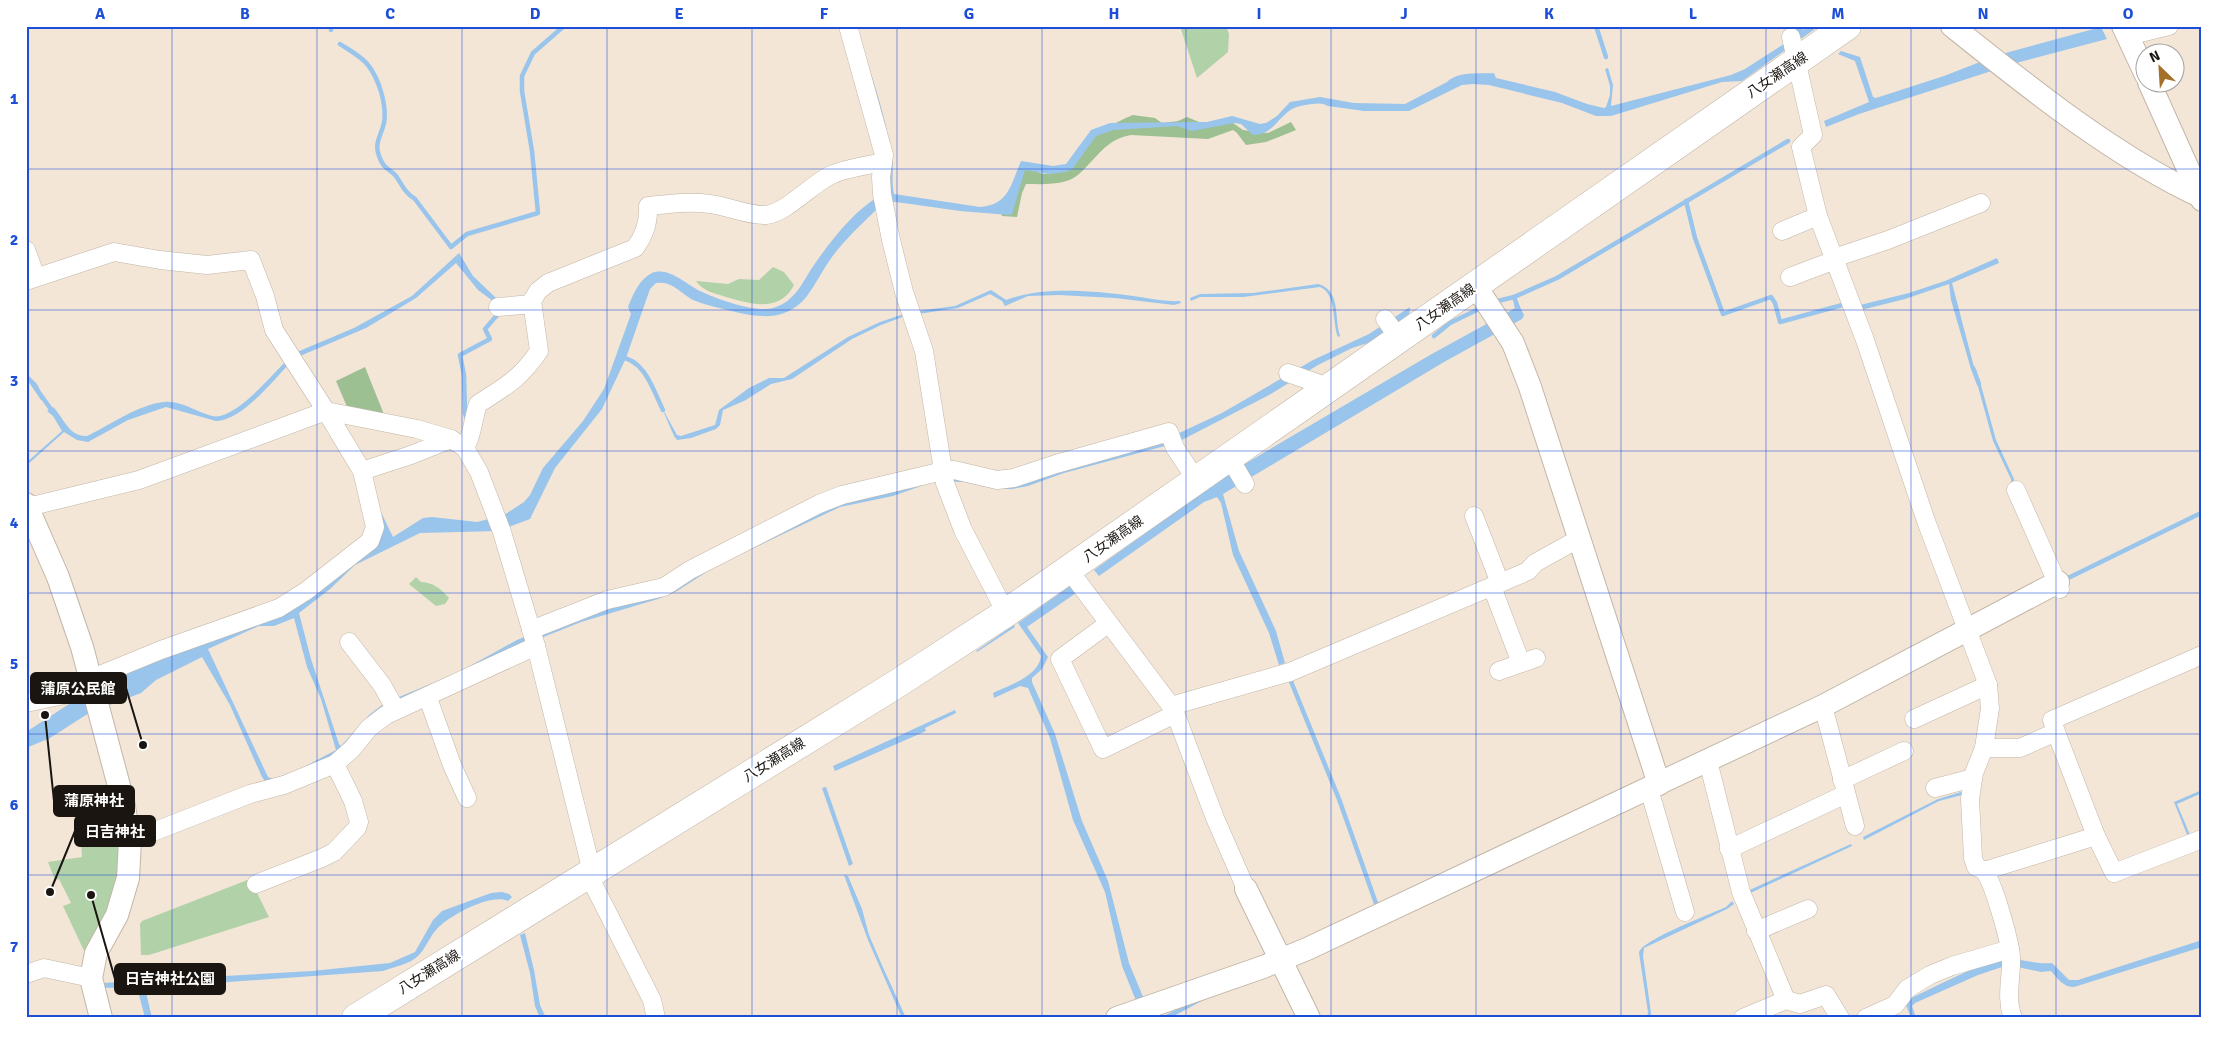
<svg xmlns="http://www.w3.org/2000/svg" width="2228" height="1044" viewBox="0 0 2228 1044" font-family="Signika,'Noto Sans JP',sans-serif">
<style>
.green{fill:#b1d1a8}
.forest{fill:#9dc093}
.water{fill:#99c4ec;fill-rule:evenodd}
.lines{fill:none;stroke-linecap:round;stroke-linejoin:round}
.stream{stroke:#99c4ec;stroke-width:4.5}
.minor-casing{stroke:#c2b6a7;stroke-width:19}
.tertiary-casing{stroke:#c2b6a7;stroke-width:24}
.primary-casing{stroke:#c2b6a7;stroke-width:29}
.minor{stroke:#fff;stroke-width:18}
.tertiary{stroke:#fff;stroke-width:22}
.primary{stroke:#fff;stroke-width:28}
.grid{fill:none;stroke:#1d4ed8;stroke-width:1;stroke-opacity:0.55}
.labels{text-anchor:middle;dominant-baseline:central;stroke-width:4;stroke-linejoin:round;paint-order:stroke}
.street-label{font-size:14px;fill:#1a1510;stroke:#fff}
.leader{fill:none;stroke:#1a1510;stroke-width:2}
.callout-dot{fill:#1a1510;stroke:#fff;stroke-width:2}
.callout{fill:#1a1510;stroke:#1a1510;stroke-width:2}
.callout-label{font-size:15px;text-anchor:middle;font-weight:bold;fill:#fff}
.neatline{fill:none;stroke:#1d4ed8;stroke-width:2}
.grid-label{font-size:16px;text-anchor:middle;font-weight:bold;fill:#1d4ed8}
</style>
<rect width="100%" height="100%" fill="#f3e6d6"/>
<g class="green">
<polygon points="1180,26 1226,26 1229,34 1228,52 1197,78"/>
<path d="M 773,267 L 784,272 L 794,285 C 780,313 750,304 726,297 C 714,293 704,292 696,281 L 728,284 L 739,279 L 759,280 Z"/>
<path d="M 416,577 L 421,582 C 434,583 440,588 449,598 L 445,604 L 436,606 L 409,584 Z"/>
<path d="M 114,840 C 134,874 102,923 86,955 L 63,906 L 71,903 L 59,879 L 55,880 L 48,862 L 82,857 L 81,842 Z"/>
<polygon points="250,879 269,917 149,955 141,955 140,924 142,921"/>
</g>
<g class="forest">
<path d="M 1133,115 L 1155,118 L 1162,123 L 1178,121 L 1187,117 L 1204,124 L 1230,121 L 1243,130 L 1268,133 L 1291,122 L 1296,130 L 1266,142 L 1246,145 L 1237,133 L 1233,130 L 1208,139 L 1131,135 C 1106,139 1097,158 1079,174 C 1066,186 1042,184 1026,184 L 1022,193 L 1017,217 L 1002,216 L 1001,213 L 1025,166 C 1031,168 1035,171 1040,173 C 1050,176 1061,170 1070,168 C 1075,159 1079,146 1086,139 C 1090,135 1127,117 1133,115 Z"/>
<polygon points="365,367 385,417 348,409 336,381"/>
</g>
<g class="water">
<path d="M 1791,26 L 1801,26 L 1803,30 L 1810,26 L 1819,26 L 1742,81 L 1722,82 L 1611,116 L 1596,116 L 1562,103 L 1489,85 L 1473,84 L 1462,85 L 1409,111 L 1364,111 L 1328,106 C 1323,103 1318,103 1312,104 C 1305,105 1298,106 1292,109 C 1277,118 1273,135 1253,135 L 1241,124 L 1234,123 L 1192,131 L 1177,126 L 1113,130 L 1096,136 L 1073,168 L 1066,172 L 1049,174 L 1025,170 L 1012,214 L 1009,215 L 960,211 L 896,202 L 889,202 L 879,207 C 863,223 845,239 832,257 C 823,269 816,284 807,296 C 783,327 748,315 715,307 C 708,305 700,303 693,300 C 680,293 673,281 656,283 L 650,289 L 626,358 L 602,409 L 555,468 L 530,519 L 498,531 L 420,533 L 355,565 L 330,589 L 299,613 L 311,659 L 339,744 L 341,746 L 369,715 L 382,705 L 384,708 L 341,754 L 267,784 L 262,777 L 230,705 L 202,657 L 156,680 L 141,693 L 89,713 L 50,738 L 26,748 L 26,732 L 106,680 L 292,605 L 365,549 L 378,506 L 393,537 L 423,518 L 432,517 L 477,522 L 504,515 L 524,502 L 530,495 L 543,468 L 583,421 L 604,389 L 631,314 L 628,307 C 633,295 639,279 652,273 C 668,266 686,284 700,291 C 717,299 755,313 773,308 C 797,301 803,280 816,262 C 834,237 857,207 885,193 L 859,37 C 872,75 885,115 892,156 C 894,168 891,181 894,194 L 980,207 C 1009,205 1011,184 1021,161 L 1053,166 L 1066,164 L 1091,130 L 1110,123 L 1207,122 L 1232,116 L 1260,124 L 1266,123 L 1277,116 L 1290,102 L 1320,97 L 1354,103 L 1405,104 L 1447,82 C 1458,71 1479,74 1494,73 L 1496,78 L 1555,92 L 1587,104 L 1604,108 L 1606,107 L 1610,95 L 1610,86 L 1605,69 L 1608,68 L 1613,85 L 1611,106 L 1731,75 L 1745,69 L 1793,38 ZM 294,618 L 307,667 L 321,699 L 336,750 L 298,770 L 273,779 L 268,777 L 208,649 L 259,626 L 274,626 Z"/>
<polygon points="2101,27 2107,39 2016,63 1859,114 1826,127 1824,121 1869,102 1855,61 1838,54 1841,51 1860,57 1873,97 1876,98 1944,76 1998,55"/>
<polygon points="459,253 473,276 496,298 493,301 478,290 456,263 416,298 366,328 300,356 297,352 354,328 412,296"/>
<polygon points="1997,258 1999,263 1952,283 1974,367 1977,371 1975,372 1971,369 1951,300 1949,284 1905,299 1861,310 1860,305 1909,293 1945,281"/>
<path d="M 1318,284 C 1341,290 1334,317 1340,336 L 1338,337 C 1332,323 1337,294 1320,287 L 1243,297 L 1200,297 L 1191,301 L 1190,298 L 1200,294 L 1253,293 Z"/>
<path d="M 991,290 L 1006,300 C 1043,286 1094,291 1133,296 C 1148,298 1165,302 1180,301 L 1181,303 L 1174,305 L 1115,298 L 1059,295 L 1028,296 L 1005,306 L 1002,301 L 990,294 L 958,308 L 918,314 L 917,311 L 955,306 Z"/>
<polygon points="1518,303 1524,315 1522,319 1444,362 1223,494 1239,551 1276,631 1285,663 1279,665 1269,633 1233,555 1221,503 1217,497 1204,502 1099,576 1094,570 1231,472 1430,355 1510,311 1515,308 1514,305"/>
<polygon points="1410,307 1409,316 1368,343 1352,348 1318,365 1269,395 1176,443 1064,473 1028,486 1012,489 995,489 964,482 935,481 893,496 840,507 716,566 677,591 658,599 581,622 541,638 402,703 399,697 459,672 517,640 592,610 818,509 937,475 1014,482 1175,435 1222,413 1313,360 1369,334"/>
<polygon points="907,313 908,315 881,325 852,339 792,379 771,384 744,401 723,410 720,425 716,429 691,438 677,440 674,436 661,406 677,435 681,436 715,425 719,410 749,388 769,378 784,378 848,337 880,322"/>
<path d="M 286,361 L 289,364 C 272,382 242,420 216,421 L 166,407 L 128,420 L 88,442 L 77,440 L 64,432 L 26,466 L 26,463 L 62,431 L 53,416 L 47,411 L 53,407 C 64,418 69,437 87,436 C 112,424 137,405 164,402 C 181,400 196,412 212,416 C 234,421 271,376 286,361 Z"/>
<polygon points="26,373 37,384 44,398 41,400 26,378"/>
<polygon points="1979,378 1996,440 2014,479 2013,490 2011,491 2011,479 1993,441 1976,379"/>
<polygon points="2202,510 2202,515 2063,583 2061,579"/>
<path d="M 1070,586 L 1076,593 L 1027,627 L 1048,657 L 1042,669 L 1032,678 L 1032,682 L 1055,734 L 1082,821 L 1108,881 L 1129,963 L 1151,1016 L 1153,1018 L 1143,1018 L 1122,966 L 1105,892 L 1073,820 L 1050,738 L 1028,688 L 1020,686 L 994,698 L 993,693 C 1008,686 1039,676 1041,656 L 1018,623 Z"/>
<polygon points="1014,625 1015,627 977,652 976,651"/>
<polygon points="955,710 956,713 925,728 926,731 835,771 833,766"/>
<polygon points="826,787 853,864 849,866 822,788"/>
<polygon points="2202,790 2202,793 2177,804 2190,835 2188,837 2174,802"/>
<polygon points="1961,792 1962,795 1939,801 1864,840 1863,837 1938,799"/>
<polygon points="1851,844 1852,846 1744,896 1743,893"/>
<polygon points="844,875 848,876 862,909 869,935 881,963 906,1018 902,1018 868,940"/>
<path d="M 502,892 L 509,894 L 512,897 L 508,901 C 491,893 448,916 436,930 C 429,938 426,948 418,956 C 410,964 394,967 383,971 L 145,988 L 152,1018 L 145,1018 L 137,987 L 103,988 L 103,983 L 312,971 L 390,963 L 415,952 L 433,920 L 442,911 L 491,893 Z"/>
<path d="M 1732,901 L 1734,904 L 1727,909 L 1644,948 L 1643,956 L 1651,1013 L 1650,1018 L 1647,1018 L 1648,1012 L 1639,953 C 1641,940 1711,914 1726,907 Z"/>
<polygon points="525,933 534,970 540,1005 546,1018 540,1018 535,1006 530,973 520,935"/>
<path d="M 2202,940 L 2202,947 L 2074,987 C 2063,987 2058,979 2051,971 L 2041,972 L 2008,965 L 1978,975 L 1915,1003 L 1912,1006 L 1916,1018 L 1911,1018 L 1906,1005 L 1913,997 C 1942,984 1972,966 2002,960 C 2019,957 2035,965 2052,963 L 2069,980 L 2078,980 Z"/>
<polygon points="1226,988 1170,1018 1160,1018 1212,991"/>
</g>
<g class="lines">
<g class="stream">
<polyline points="331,26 331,30"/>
<polyline points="1596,26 1606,57"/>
<path d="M 340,44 C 349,50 361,56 368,65 C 379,79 387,105 384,123 C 381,136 374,143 379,156 C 384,170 389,168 396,176 C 402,185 405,193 415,199 L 451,247 L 467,234 L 538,213 L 532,151 L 522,91 L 522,76 L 533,53 L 564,26"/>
<polyline points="1686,201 1695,238 1723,314 1771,297 1775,303 1780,322 1846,304"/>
<polyline points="1514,297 1518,308"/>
<polyline points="1494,302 1514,297 1557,278 1788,141"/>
<polyline points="1434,336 1450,323 1483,307"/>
<path d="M 620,357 C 645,360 653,390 663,410"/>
<polyline points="1973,368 1979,384"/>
<polyline points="40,394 53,412"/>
<polyline points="467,419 465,413 464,375 460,355 490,339 485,329 498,314"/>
<polyline points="1290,679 1339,799 1378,909"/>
</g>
<g class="minor-casing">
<g id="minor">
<polyline points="848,26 884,155 881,177 882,194 891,240 904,292 924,351 945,483 963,530 1006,613"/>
<polyline points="2128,36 2169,26"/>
<path d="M 1791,37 L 1813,135 L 1801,147 L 1818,216 L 1865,340 L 1926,521 L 1988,685 L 1990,708 L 1984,748 L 1974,773 L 1970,799 L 1973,858 L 1976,867 C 1978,868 1981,868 1983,870 C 1993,879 2010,942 2011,957 C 2012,977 2005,998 2013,1018"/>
<polyline points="1782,231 1818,216"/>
<polyline points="26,250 36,277"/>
<polyline points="1834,258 1888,240 1981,203"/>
<polyline points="1790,277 1835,260"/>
<polyline points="26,281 114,252 160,260 207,265 251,260 265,296 274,330 326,411 362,471"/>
<polyline points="498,307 532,304"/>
<polyline points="1385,319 1393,330"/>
<polyline points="1288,373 1317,383"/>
<path d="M 465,448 C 473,434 473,418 478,404 C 506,386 520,379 539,351 L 532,301 L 538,291 L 548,283 L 635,248 C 644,236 649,222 648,206 C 668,204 689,201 710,204 C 728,206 747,216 766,215 C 786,213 810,185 831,175 C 846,168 866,166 883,162"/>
<polyline points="1235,467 1245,484"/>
<polyline points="2016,490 2060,589"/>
<polyline points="28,507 139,480 326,411 417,429 451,439 465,448 479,472 502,532 536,646 592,872"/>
<polyline points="1474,516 1500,583"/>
<polyline points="1069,570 1174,710 1169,717 1103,749 1060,659 1109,623"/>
<polyline points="1492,587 1521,663"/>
<polyline points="531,630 607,600 664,587 690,570 819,504 842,495 943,471 954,470 997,480 1014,478 1056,464 1169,432 1175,448 1191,472"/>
<polyline points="349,642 382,685 396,710"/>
<polyline points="1499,671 1536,658"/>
<polyline points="90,679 161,650 279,608 306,591 370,541 375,527 362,471 411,455 451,439"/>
<polyline points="430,695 429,701 452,765 467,798"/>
<polyline points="26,703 78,692 92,686"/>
<polyline points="1171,706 1290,672 1528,571 1535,563 1580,538"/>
<polyline points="1823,706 1855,826"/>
<polyline points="1174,710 1215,818 1246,889"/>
<polyline points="1914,719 1988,685"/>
<polyline points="2056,732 2096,836"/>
<polyline points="1984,748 2020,748 2056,732 2052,720 2202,655"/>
<polyline points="1708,761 1741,892 1786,1000"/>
<polyline points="1842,780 1904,751"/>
<polyline points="1935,788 1973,778"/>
<polyline points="1649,789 1685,912"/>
<polyline points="130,841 250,794 284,785 335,764 352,749 369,728 386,715 536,646"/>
<polyline points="1729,849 1846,794"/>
<polyline points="1984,871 2096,836 2114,873 2202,839"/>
<polyline points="588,874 652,1000 656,1018"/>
<polyline points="256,884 322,858 334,852 357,828 359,822 353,801 335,764"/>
<polyline points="1756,931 1808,909"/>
<polyline points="26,974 44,968 91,978"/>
<polyline points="1743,1018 1786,1000 1800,1004 1826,995 1840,1018"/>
<polyline points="1866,1018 1895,1005 1907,989 1930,975 1952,966 2010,949"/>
</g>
</g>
<g class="tertiary-casing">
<g id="tertiary">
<path d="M 1952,26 C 2027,86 2115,157 2202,197"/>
<polyline points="2123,26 2146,75"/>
<polyline points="2149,82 2202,200"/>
<polyline points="1475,285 1513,343 1530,387 1659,784"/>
<polyline points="26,504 58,577 82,647 123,801 130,841 128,878 117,915 96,953 91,978 101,1018"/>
<polyline points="1246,889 1309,1018"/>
<polyline points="1117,1018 1263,967 1307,949 1823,706 2058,582"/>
</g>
</g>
<g class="primary-casing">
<polyline id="primary" points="356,1018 895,685 1006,613 1847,26"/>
</g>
<use href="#minor" class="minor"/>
<use href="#tertiary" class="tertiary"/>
<use href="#primary" class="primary"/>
</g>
<path class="grid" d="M 172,26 L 172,1018M 317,26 L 317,1018M 462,26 L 462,1018M 607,26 L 607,1018M 752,26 L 752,1018M 897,26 L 897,1018M 1042,26 L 1042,1018M 1186,26 L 1186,1018M 1331,26 L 1331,1018M 1476,26 L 1476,1018M 1621,26 L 1621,1018M 1766,26 L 1766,1018M 1911,26 L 1911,1018M 2056,26 L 2056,1018M 26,169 L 2202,169M 26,310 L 2202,310M 26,451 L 2202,451M 26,593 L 2202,593M 26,734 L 2202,734M 26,875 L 2202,875"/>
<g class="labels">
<g class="street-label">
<text transform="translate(1777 75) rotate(-34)">八女瀬高線</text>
<text transform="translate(1445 307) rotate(-35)">八女瀬高線</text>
<text transform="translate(1113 539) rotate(-35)">八女瀬高線</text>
<text transform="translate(774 760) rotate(-32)">八女瀬高線</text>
<text transform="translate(429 972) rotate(-32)">八女瀬高線</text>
</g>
</g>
<path class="leader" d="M143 745L126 688M45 715L54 801M50 892L75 831M91 895L115 979"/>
<g class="callout-dot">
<circle cx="143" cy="745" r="5"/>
<circle cx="45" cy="715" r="5"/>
<circle cx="50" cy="892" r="5"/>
<circle cx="91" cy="895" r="5"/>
</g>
<g class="callout">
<rect x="31" y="673" width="95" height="30" rx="5"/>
<rect x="54" y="786" width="80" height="30" rx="5"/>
<rect x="75" y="816" width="80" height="30" rx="5"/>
<rect x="115" y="964" width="110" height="30" rx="5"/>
</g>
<g class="callout-label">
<text x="78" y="694">蒲原公民館</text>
<text x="94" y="806">蒲原神社</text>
<text x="115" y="837">日吉神社</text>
<text x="170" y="984">日吉神社公園</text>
</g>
<rect width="2228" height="1044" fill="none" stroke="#ffffff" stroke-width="55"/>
<g transform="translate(2160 68) rotate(335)"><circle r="24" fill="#ffffff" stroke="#a3a19f"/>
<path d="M0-4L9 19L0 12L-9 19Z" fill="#a57029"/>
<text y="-8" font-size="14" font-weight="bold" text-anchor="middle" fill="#1a1510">N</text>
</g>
<rect x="28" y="28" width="2172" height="988" class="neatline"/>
<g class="grid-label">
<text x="100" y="19">A</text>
<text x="245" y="19">B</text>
<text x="390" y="19">C</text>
<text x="535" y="19">D</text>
<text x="679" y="19">E</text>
<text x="824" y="19">F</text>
<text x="969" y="19">G</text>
<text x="1114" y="19">H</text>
<text x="1259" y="19">I</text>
<text x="1404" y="19">J</text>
<text x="1549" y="19">K</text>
<text x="1693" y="19">L</text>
<text x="1838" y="19">M</text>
<text x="1983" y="19">N</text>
<text x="2128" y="19">O</text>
<text x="14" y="104">1</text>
<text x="14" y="245">2</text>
<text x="14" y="386">3</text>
<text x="14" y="528">4</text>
<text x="14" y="669">5</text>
<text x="14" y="810">6</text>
<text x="14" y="952">7</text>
</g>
</svg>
